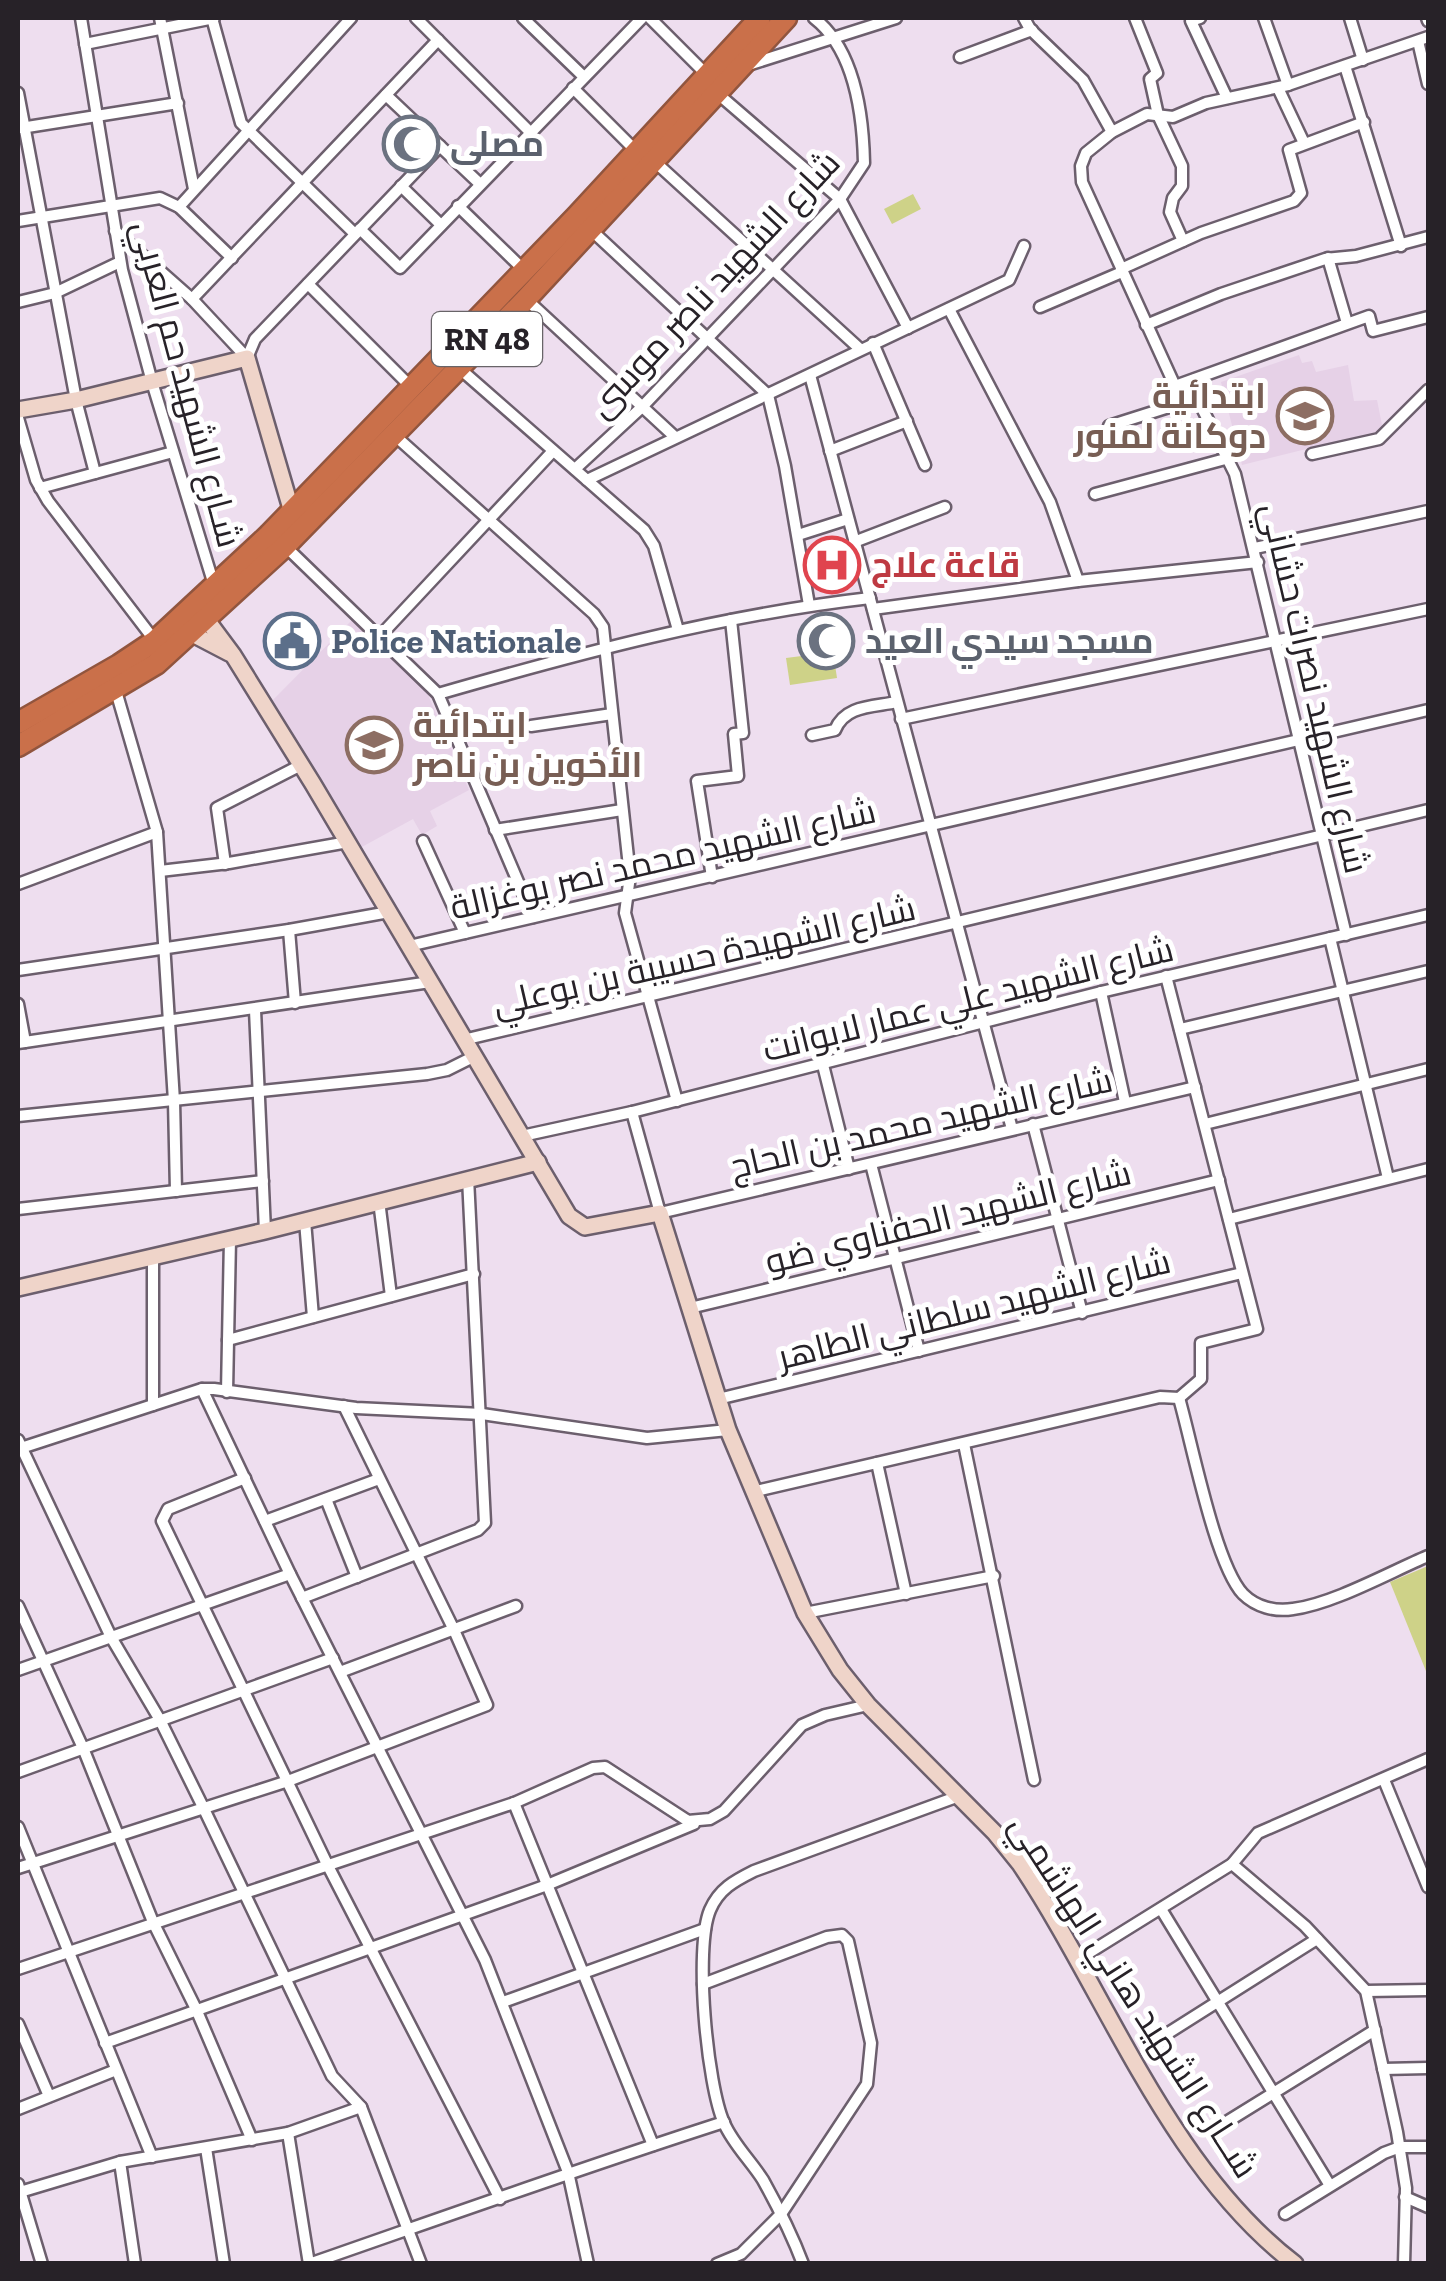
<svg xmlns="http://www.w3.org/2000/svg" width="1446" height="2281" viewBox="0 0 1446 2281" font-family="'Zilla Slab',Cairo,serif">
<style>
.built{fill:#e6d1e7}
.green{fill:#ced288}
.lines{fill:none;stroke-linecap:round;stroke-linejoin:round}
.street-casing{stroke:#6c5f6d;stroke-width:15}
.secondary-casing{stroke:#6c5f6d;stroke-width:20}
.highway-casing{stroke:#91553e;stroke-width:25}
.street{stroke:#fff;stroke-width:10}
.secondary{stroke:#efd4c9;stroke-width:15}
.highway{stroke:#ca704a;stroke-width:20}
.labels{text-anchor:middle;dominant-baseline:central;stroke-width:10;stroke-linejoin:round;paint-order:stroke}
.shield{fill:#fff;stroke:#686468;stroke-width:2.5}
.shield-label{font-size:32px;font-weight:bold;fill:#272228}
.worship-label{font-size:35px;font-weight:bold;fill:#5b616d;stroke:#fff;text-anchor:start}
.street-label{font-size:35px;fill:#272228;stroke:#fff}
.education-label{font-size:35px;font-weight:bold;fill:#785e54;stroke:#fff;text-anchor:end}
.health-label{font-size:35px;font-weight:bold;fill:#be3a42;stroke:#fff;text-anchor:start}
.service-label{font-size:35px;font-weight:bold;fill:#4e5e75;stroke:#fff;text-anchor:start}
</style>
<rect width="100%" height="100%" fill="#eedeef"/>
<g class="built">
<polygon points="1299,355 1302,363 1312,361 1316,372 1348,365 1354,401 1377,400 1383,430 1242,465 1221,382"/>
<polygon points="352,620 426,690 469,790 430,811 437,826 422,835 413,819 360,848 272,701"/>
</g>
<g class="green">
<polygon points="913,194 921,209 892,224 884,209"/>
<polygon points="833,652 837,678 790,685 786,658"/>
<polygon points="1428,1566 1428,1676 1390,1582"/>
</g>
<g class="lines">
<g class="street-casing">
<g id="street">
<polyline points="81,18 122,270 152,382 214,585"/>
<polyline points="160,18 194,189"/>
<polyline points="212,18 241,123 355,234"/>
<polyline points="416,18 529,131"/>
<polyline points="523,18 584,77"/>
<polyline points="650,18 707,75"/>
<polyline points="1024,18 1030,29 1083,80 1112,132"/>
<polyline points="1135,18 1157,73 1150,79 1158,115 1182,166 1182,186 1173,198 1170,212 1183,241"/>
<polyline points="1200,18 1191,21 1227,98"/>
<polyline points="1264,18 1288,85"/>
<polyline points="1350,18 1363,60"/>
<polyline points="1427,18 1428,21"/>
<polyline points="1418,41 1428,84"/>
<polyline points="85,44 214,18"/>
<polyline points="960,57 1032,30"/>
<polyline points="748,65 896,18"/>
<polyline points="1345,66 1401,246"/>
<polyline points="573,88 636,151"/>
<polyline points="1278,88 1304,143"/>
<polyline points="18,93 76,400 95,473"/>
<polyline points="717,93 840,199 908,328"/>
<polyline points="386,95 479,183"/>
<polyline points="21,128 178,103"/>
<polyline points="654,161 860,349"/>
<polyline points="401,186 441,225"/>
<polyline points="458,206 525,271"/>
<polyline points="179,207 351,18"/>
<polyline points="18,221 160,198 179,207 232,258"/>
<polyline points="589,228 768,395 785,466 809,605"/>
<polyline points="360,229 400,268 642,18"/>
<polyline points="115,231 192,299 247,358 255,339 440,146"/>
<polyline points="1328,258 1347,323"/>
<polyline points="1121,269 1201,233 1294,201 1301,193 1289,150 1364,122"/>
<polyline points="308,284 412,388"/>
<polyline points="192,299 438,40"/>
<polyline points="526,299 675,437"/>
<polyline points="18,302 55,293 120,262"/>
<polyline points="1040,307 1122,272"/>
<polyline points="949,309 1050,502 1078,581"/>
<polyline points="1146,325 1221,294 1325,259 1356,256 1428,237"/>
<polyline points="873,343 925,465"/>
<polyline points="459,368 644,530 654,546 678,630"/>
<polyline points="810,375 1012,1129"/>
<polyline points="1175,386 1369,316 1373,331 1428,317"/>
<polyline points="18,418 36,480 48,501 155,641"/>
<polyline points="1109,426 1194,399"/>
<polyline points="392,433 594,614 603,627 630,876 625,913 677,1101"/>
<polyline points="830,451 907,421"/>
<polyline points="1312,454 1379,439 1428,390"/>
<path d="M 575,469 L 642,407 L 840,199 L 864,163 C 863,114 854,49 814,18"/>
<polyline points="587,480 1009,280 1024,246"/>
<polyline points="40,488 173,452"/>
<polyline points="1095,494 1229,458"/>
<polyline points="798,535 848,519"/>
<polyline points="854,542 945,507"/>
<polyline points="285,546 438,694 533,917"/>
<polyline points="1255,548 1428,511"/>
<polyline points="873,609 1078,581 1258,562"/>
<polyline points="380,636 553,451"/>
<polyline points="116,691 157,832 174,1101 176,1191"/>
<path d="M 438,694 C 580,653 722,615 870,598"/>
<polyline points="901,719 1428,609"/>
<polyline points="531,726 612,714"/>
<path d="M 812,735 L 835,730 C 845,705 873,707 897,702"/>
<polyline points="495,830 622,810"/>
<polyline points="423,841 465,933"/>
<polyline points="225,864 217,808 301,765"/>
<polyline points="160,871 229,863 348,842"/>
<polyline points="712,877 697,781 738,776 734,734 743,733 731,620"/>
<polyline points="18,884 157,832"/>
<polyline points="289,930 295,1003"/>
<polyline points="1346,935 1235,474 1202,408 1175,386 1082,182 1081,166 1086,153 1112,132 1147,114 1173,117 1206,103 1288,85 1428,37"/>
<polyline points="1330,938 1388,1178"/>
<polyline points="409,946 1428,710"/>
<polyline points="18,970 289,930 389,912"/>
<polyline points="1166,976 1257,1329 1201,1343 1201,1379 1179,1398"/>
<polyline points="1101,992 1125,1102"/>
<polyline points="18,1004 25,1042"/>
<polyline points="255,1010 265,1231"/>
<polyline points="1180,1029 1428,971"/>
<polyline points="463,1040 1428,810"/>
<polyline points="18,1043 430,982"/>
<polyline points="823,1065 849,1169"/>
<polyline points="632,1112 660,1213 1195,1087"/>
<polyline points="18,1116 427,1074 447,1070 473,1057"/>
<polyline points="1033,1124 1082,1313"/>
<polyline points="1205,1124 1428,1069"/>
<polyline points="522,1136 632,1112 1101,992 1428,915"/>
<polyline points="871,1164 919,1351"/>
<polyline points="379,1201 391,1296"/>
<polyline points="18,1209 263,1181"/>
<polyline points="1229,1219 1428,1169"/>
<polyline points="305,1221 313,1317"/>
<polyline points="690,1308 1219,1180"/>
<polyline points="228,1340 474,1274"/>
<polyline points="202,1389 290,1574 485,1960 568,2172 588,2264"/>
<polyline points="227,1392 230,1239"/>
<path d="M 1179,1398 C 1192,1443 1215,1564 1243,1594 C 1256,1607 1275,1612 1293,1609 C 1333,1604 1390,1572 1428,1556"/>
<polyline points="718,1399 1242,1273"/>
<polyline points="153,1405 153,1257"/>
<polyline points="18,1440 111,1637 160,1720 204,1809 332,2076 361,2107 421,2264"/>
<polyline points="964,1444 1034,1780"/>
<polyline points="18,1449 202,1389 214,1389 356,1408 482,1414 647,1438 728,1430"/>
<polyline points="877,1463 906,1594"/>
<polyline points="245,1478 168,1509 162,1521 327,1864 500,2199"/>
<polyline points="752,1492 1160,1397 1179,1398"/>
<polyline points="326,1499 357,1577"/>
<polyline points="265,1521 379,1479"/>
<polyline points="302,1598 478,1530 485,1523 468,1178"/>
<polyline points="18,1606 83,1748 153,1922 196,2009 252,2140"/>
<polyline points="805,1613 994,1576"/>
<polyline points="18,1670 290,1574"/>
<polyline points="340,1672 516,1606"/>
<polyline points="18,1772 333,1658"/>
<polyline points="1384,1780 1428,1887"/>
<polyline points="514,1803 653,2145"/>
<polyline points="18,1827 152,2157"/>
<polyline points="1232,1864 1305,1926 1366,1991 1397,2132 1406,2188 1404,2264"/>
<polyline points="18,1868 288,1781 487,1705 454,1630 344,1406"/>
<polyline points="1161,1909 1329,2184"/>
<polyline points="1079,1959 1232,1864 1258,1833 1428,1759"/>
<polyline points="18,1969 514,1803 593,1768 605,1767 688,1821 710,1819 724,1811 802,1725 825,1715 868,1705"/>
<polyline points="703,1984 827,1937 842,1935 848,1941 871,2043 867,2084 781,2214 741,2254 717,2264"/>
<polyline points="1366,1991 1428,1990"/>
<polyline points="503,2002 705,1929"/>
<polyline points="18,2024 49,2096"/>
<polyline points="1154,2042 1317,1939"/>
<polyline points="105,2043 547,1885 694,1824"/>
<polyline points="1383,2069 1428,2068"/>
<polyline points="18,2109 116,2070"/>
<polyline points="1212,2131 1375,2030"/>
<path d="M 288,2133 L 309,2264 C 447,2216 584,2167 724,2122"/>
<polyline points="206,2148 224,2264"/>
<polyline points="120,2162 135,2264"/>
<polyline points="18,2184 42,2264"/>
<polyline points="20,2192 120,2162 288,2133 361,2107"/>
<polyline points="1405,2197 1428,2207"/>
<polyline points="1285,2214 1384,2153 1400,2147 1428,2147"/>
<path d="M 803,2264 C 792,2235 778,2207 763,2180 C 751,2161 733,2144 724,2123 C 707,2085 694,1948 710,1910 C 719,1889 734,1881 754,1871 L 959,1796"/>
</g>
</g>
<g class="secondary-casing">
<g id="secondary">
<polyline points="18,410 76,400 247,358 292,512"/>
<path d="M 201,612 L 233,655 L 313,784 L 569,1216 L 585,1227 L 660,1213 L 728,1430 L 805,1613 L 840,1670 L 868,1705 L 995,1833 L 1020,1864 C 1107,1994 1168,2167 1295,2264"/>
<polyline points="183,629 229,653"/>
<polyline points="18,1288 265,1231 538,1162"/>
</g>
</g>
<g class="highway-casing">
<g id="highway">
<polyline points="18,723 119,665 155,641 269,535 577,216 760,18"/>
<polyline points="18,746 156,664 285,546 526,299 786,18"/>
</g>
</g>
<use href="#street" class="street"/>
<use href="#secondary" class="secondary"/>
<use href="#highway" class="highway"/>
</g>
<defs>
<g id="mosque-ring" transform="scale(2.875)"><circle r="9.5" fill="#fff" stroke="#6b7280" stroke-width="1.5"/><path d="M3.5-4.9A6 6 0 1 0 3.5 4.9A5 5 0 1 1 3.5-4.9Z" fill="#6b7280"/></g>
<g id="school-ring" transform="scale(2.875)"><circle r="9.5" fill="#fff" stroke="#8d6e63" stroke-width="1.5"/><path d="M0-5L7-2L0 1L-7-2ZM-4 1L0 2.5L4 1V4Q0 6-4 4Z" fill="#8d6e63"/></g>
<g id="hospital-ring" transform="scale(2.875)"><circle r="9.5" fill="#fff" stroke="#e0444e" stroke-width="1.5"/><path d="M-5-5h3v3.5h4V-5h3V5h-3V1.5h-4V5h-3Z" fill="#e0444e"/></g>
<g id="civic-ring" transform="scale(2.875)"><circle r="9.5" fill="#fff" stroke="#5c6f8a" stroke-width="1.5"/><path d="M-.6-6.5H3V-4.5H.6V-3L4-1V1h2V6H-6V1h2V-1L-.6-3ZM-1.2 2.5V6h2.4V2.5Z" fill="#5c6f8a"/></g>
</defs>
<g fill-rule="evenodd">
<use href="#mosque-ring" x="411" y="144"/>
<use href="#school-ring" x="1305" y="416"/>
<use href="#hospital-ring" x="832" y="565"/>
<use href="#civic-ring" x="292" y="641"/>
<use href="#mosque-ring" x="826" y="641"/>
<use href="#school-ring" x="374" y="745"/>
</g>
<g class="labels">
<rect class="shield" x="432" y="312" width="110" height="54" rx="8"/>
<g class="shield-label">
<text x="487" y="339">RN 48</text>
</g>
<g class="worship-label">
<text x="450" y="144">مصلى</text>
<text x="865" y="641">مسجد سيدي العيد</text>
</g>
<g class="street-label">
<text transform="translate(714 284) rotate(-47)">شارع الشهيد ناصر موسى</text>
<text transform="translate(187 384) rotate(75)">شـارع الشهيد حم العربي</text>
<text transform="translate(1315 688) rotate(77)">شارع الشهيد نصرات حشاني</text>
<text transform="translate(663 859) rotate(-13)">شارع الشهيد محمد نصر بوغزالة</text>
<text transform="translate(704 956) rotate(-13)">شارع الشهيدة حسيبة بن بوعلي</text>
<text transform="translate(968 999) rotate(-14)">شارع الشهيد علي عمار لابوانت</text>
<text transform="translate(921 1123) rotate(-13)">شارع الشهيد محمد بن الحاج</text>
<text transform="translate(948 1217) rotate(-14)">شارع الشهيد الحفناوي ضو</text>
<text transform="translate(974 1309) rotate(-14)">شارع الشهيد سلطاني الطاهر</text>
<text transform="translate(1134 1996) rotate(57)">شــارع الشهيد هاني الهاشمي</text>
</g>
<g class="education-label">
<text x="1266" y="396">ابتدائية<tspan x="1266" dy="40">دوكانة لمنور</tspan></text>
<text x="413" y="725" text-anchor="start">ابتدائية<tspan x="413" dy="40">الأخوين بن ناصر</tspan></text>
</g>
<g class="health-label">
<text x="871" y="565">قاعة علاج</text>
</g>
<g class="service-label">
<text x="331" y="641">Police Nationale</text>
</g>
</g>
<rect width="1446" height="2281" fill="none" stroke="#272228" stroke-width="40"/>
</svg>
